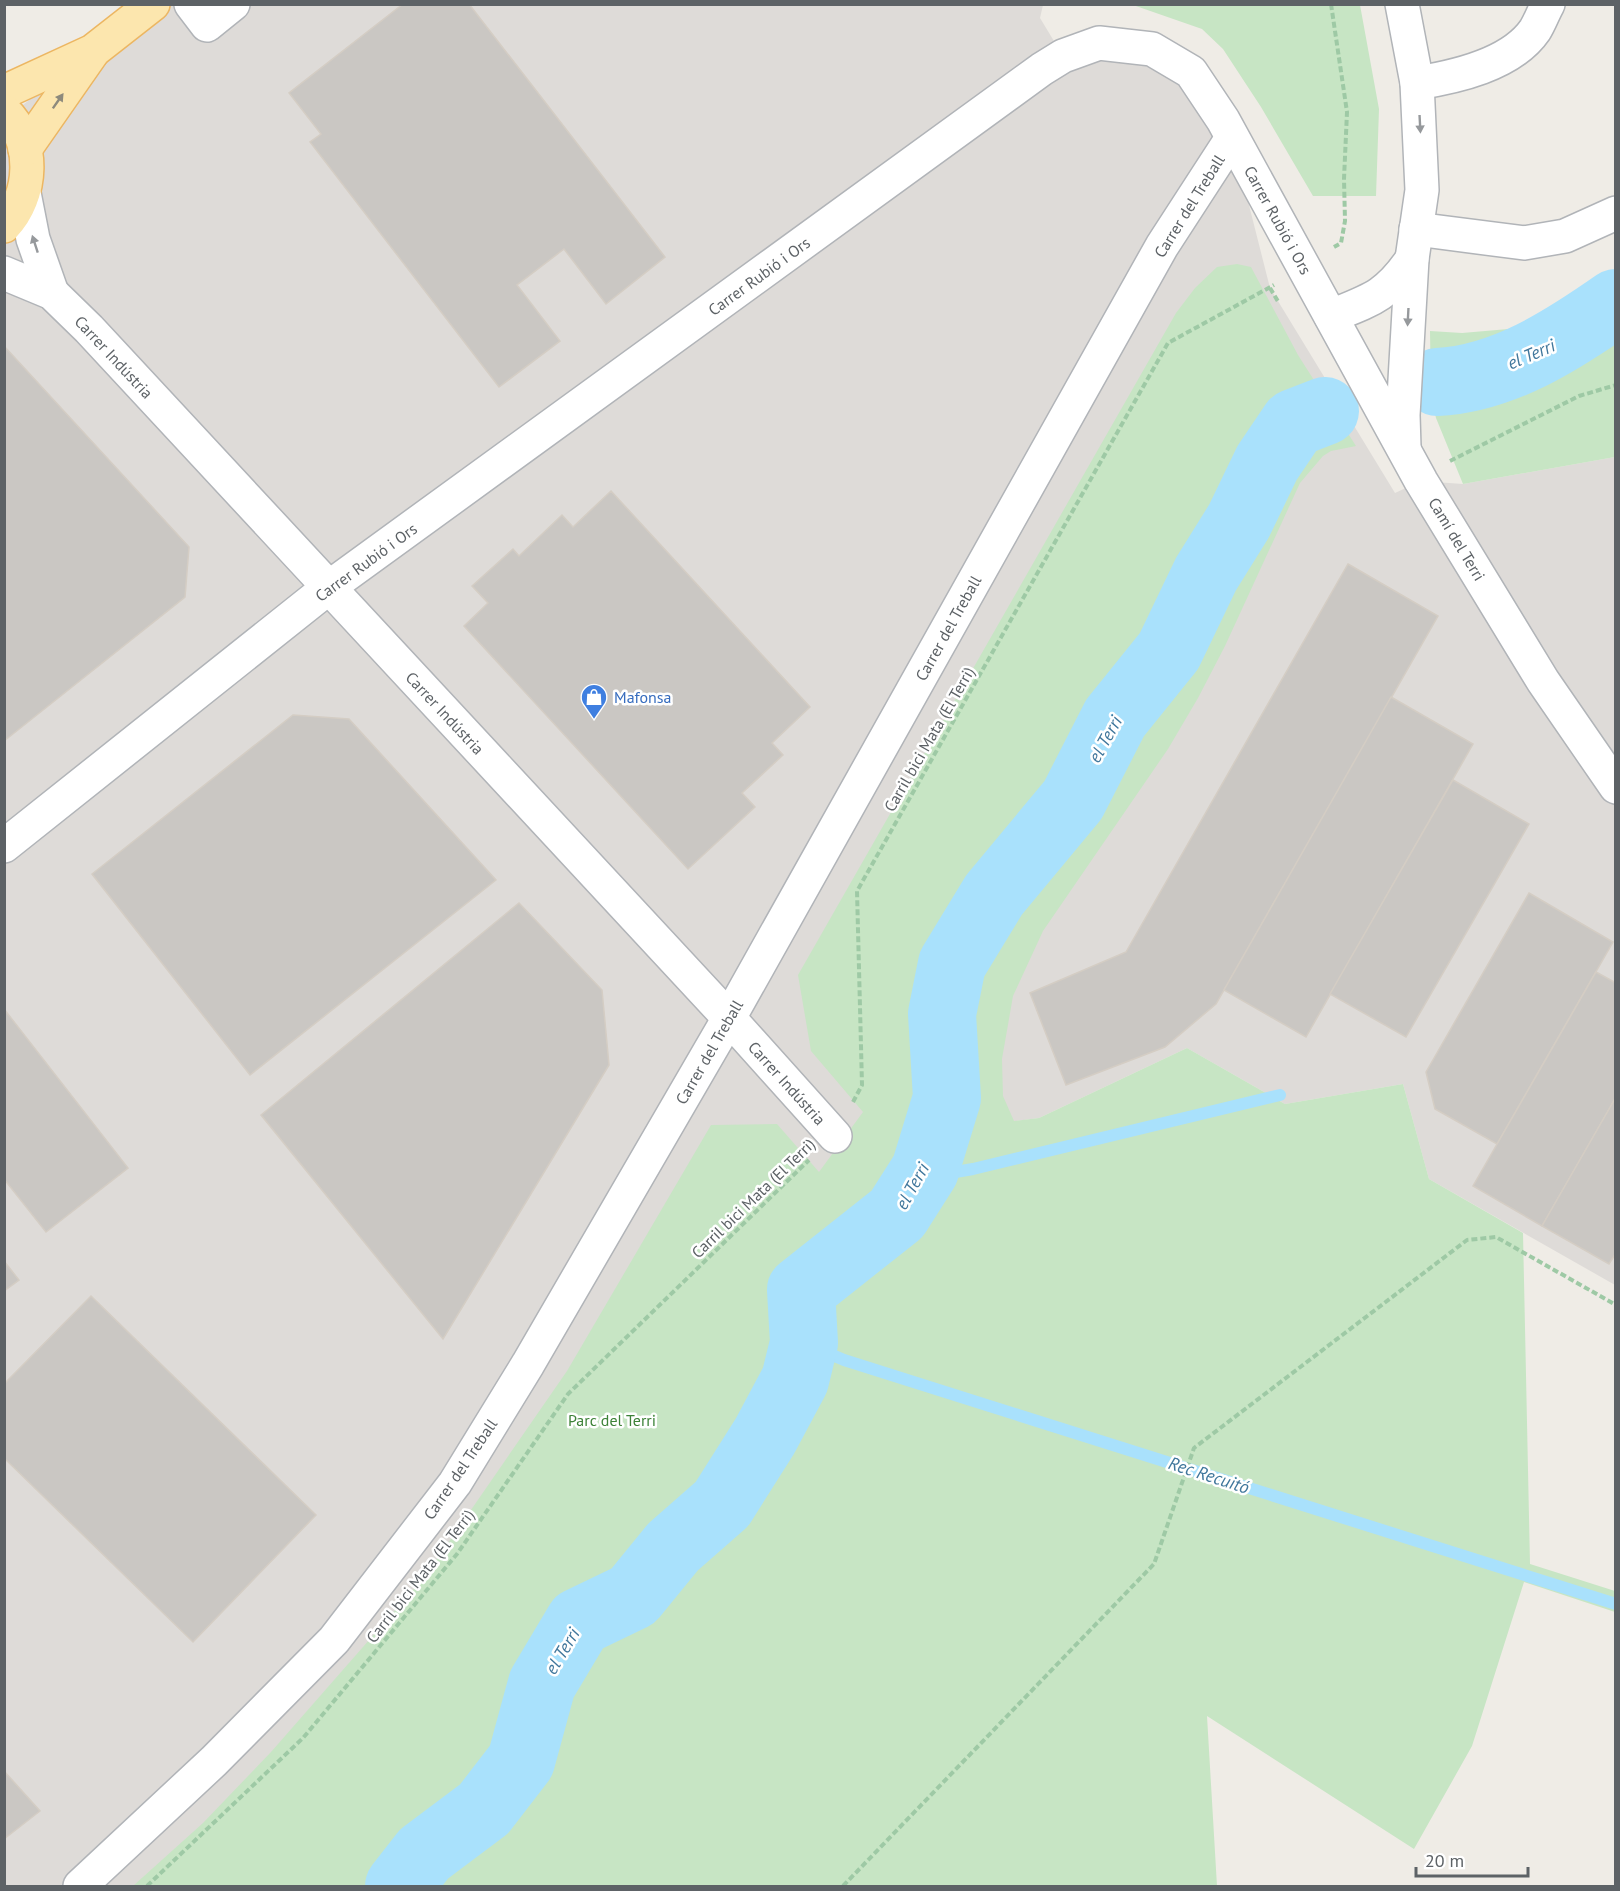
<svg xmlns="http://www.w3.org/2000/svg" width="1620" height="1891" viewBox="0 0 1620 1891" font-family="'PT Sans',sans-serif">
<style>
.industrial{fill:#dedbd8}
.green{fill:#c7e5c4}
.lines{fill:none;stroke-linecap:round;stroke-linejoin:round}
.stream{stroke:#a9e1fc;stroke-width:12}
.river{stroke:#a9e1fc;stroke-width:68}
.building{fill:#cac7c3;stroke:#d4cdc4;stroke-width:1.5}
.minor-casing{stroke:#b1b4b8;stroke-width:36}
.major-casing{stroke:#ecb662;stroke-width:36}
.path{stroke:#9ec9a5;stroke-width:4;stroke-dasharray:6 3;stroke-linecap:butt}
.minor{stroke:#fff;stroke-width:33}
.major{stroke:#fce6ae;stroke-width:33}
.oneway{fill:#8d8a7c}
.oneway2{fill:#96999c}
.labels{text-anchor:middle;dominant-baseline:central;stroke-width:5;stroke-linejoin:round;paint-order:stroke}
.street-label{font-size:16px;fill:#5d6266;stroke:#fff}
.shop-label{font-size:16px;fill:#366cbe;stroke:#fff;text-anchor:start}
.park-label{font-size:16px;fill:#3d8238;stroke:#fff}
.water-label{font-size:18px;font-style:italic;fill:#40779c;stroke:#fff}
</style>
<rect width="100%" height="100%" fill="#efece6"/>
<polygon class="industrial" points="152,4 1043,5 1040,18 1063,56 1152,49 1232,138 1270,288 1395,493 1421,481 1463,484 1615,457 1615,1285 1429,1179 1403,1084 1285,1104 1187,1048 1039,1118 843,1143 313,1886 5,1886 5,119"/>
<g class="green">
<polygon points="1133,5 1360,5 1379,109 1376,196 1313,196 1261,107 1223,49 1202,29"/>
<polygon points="1237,264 1251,267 1298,355 1356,446 1331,451 1323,456 1300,483 1225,646 1198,698 1168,749 1043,931 1013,996 1002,1059 1003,1096 1014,1121 1039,1118 1187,1048 1285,1104 1403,1084 1429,1179 1523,1233 1530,1564 1615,1591 1615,1612 1524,1582 1472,1746 1414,1849 1207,1716 1217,1886 133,1886 203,1823 271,1752 426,1575 567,1371 711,1125 777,1124 819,1172 863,1112 811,1051 798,975 1176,313 1195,288 1217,267"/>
<polygon points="1615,275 1615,457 1463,484 1436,418 1431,396 1430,331 1462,333 1520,328"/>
</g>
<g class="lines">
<g class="stream">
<polyline points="925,1170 938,1175 973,1169 1280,1095"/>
<polyline points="804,1343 844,1360 1616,1604"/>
</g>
<g class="river">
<path d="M 1437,382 C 1503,379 1563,340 1616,303"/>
<polyline points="399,1886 424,1854 484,1809 521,1761 542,1684 579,1622 633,1596 673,1547 722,1504 765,1436 795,1380 804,1343 801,1290 897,1214 925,1170 947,1098 942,1014 952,964 994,895 1073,800 1115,718 1169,651 1206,574 1239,521 1267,463 1294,423 1325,411"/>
</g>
</g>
<g class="building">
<polygon points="403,4 469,4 665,257 606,304 564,249 517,285 560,341 499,387 310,142 321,134 289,93"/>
<polygon points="4,346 189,547 185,597 4,741"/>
<polygon points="611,491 810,707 772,743 783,755 742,793 755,807 688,869 464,626 488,603 472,586 513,549 519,556 562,515 573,527"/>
<polygon points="1348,564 1438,616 1216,1004 1165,1047 1066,1085 1030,993 1126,952"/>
<polygon points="1391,697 1473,744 1306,1037 1224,990"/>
<polygon points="293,715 349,719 496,880 250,1075 92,874"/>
<polygon points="1453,780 1529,824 1406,1037 1330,994"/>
<polygon points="1529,893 1613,942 1497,1144 1435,1109 1426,1072"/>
<polygon points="519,903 602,990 609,1065 443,1339 261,1115"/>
<polygon points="1596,972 1616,983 1616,1097 1542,1226 1473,1186"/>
<polygon points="4,1009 128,1168 46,1232 4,1179"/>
<polygon points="1616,1097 1616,1253 1609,1264 1542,1226"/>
<polygon points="4,1261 19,1280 4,1291"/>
<polygon points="91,1296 316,1515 193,1642 4,1458 4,1384"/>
<polygon points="4,1771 40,1811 4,1839"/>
</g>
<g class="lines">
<g class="minor-casing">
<g id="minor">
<polyline points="191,4 207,25 233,4"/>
<polyline points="1402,4 1417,83 1422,190 1412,259 1403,415 1404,447"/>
<path d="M 1417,83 C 1455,77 1511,65 1535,30 C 1540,22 1543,13 1548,4"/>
<polyline points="24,193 33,239 52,293"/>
<polyline points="1416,229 1524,243 1565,236 1616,213"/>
<polyline points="4,273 52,293 89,329 729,1018 835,1136"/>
<path d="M 1331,316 C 1371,300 1387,296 1412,259"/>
<polyline points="4,846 328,588 1042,69 1063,56 1099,43 1152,49 1191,72 1223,120 1421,481 1543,681 1616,787"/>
<polyline points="80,1886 214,1761 334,1640 455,1483 528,1364 729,1018 1162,246 1232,138"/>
</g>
</g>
<g class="major-casing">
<g id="major">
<polyline points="4,92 93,51 153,4"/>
<path d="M 4,111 C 36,141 33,196 4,226"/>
<polyline points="25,149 92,53"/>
</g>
</g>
<g class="path">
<polyline points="1331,4 1347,112 1344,179 1345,221 1341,243 1334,247"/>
<polyline points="1270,288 1279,303"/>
<polyline points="1450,461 1579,396 1616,385"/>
<polyline points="853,1102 862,1085 857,891 1168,343 1274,285"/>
<polyline points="147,1886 303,1738 457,1554 568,1394 809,1160"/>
<polyline points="843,1886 1154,1564 1194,1448 1467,1240 1496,1237 1616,1305"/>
</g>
<use href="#minor" class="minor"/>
<use href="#major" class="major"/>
</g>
<defs><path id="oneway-solid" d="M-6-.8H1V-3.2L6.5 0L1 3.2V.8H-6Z" transform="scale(1.5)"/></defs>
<use class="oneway" href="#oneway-solid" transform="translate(58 101) rotate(-55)"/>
<g class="oneway2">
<use href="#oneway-solid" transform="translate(1420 124) rotate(87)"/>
<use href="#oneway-solid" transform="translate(35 244) rotate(-108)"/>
<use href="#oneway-solid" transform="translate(1408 317) rotate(93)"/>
</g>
<defs>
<g id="shop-pin" transform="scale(1.35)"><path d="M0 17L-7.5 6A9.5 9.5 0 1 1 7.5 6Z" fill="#3f7fe0" stroke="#fff"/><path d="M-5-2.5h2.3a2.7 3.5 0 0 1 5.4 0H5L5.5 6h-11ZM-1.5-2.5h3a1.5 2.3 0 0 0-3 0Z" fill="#fff"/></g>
</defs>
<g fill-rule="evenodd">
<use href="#shop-pin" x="594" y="697"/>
</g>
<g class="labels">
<g class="street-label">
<text transform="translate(1189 206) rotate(-58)">Carrer del Treball</text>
<text transform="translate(1278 220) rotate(61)">Carrer Rubió i Ors</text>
<text transform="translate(759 276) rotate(-36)">Carrer Rubió i Ors</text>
<text transform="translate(114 357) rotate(47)">Carrer Indústria</text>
<text transform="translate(1457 539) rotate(59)">Camí del Terri</text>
<text transform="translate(366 562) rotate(-36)">Carrer Rubió i Ors</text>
<text transform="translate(948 628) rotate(-61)">Carrer del Treball</text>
<text transform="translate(445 713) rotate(47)">Carrer Indústria</text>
<text transform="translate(929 739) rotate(-60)">Carril bici Mata (El Terri)</text>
<text transform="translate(709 1052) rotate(-60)">Carrer del Treball</text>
<text transform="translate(787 1083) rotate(48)">Carrer Indústria</text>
<text transform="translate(753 1198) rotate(-44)">Carril bici Mata (El Terri)</text>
<text transform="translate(460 1469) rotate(-56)">Carrer del Treball</text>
<text transform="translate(420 1576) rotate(-52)">Carril bici Mata (El Terri)</text>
</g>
<g class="shop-label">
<text x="614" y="697">Mafonsa</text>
</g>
<g class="park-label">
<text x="612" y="1420">Parc del Terri</text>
</g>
<g class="water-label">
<text transform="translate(1531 354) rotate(-23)">el Terri</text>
<text transform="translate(1105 739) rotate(-61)">el Terri</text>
<text transform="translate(912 1186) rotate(-61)">el Terri</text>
<text transform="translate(1209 1475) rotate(18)">Rec Recuitó</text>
<text transform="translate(562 1651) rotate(-59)">el Terri</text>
</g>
</g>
<rect width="1620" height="1891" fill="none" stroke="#5d6266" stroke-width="12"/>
<path d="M1416 1867v9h112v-9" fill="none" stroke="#5d6266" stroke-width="3"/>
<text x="1425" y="1867" font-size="18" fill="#5d6266" stroke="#ffffff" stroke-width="4.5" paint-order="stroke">20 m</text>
</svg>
